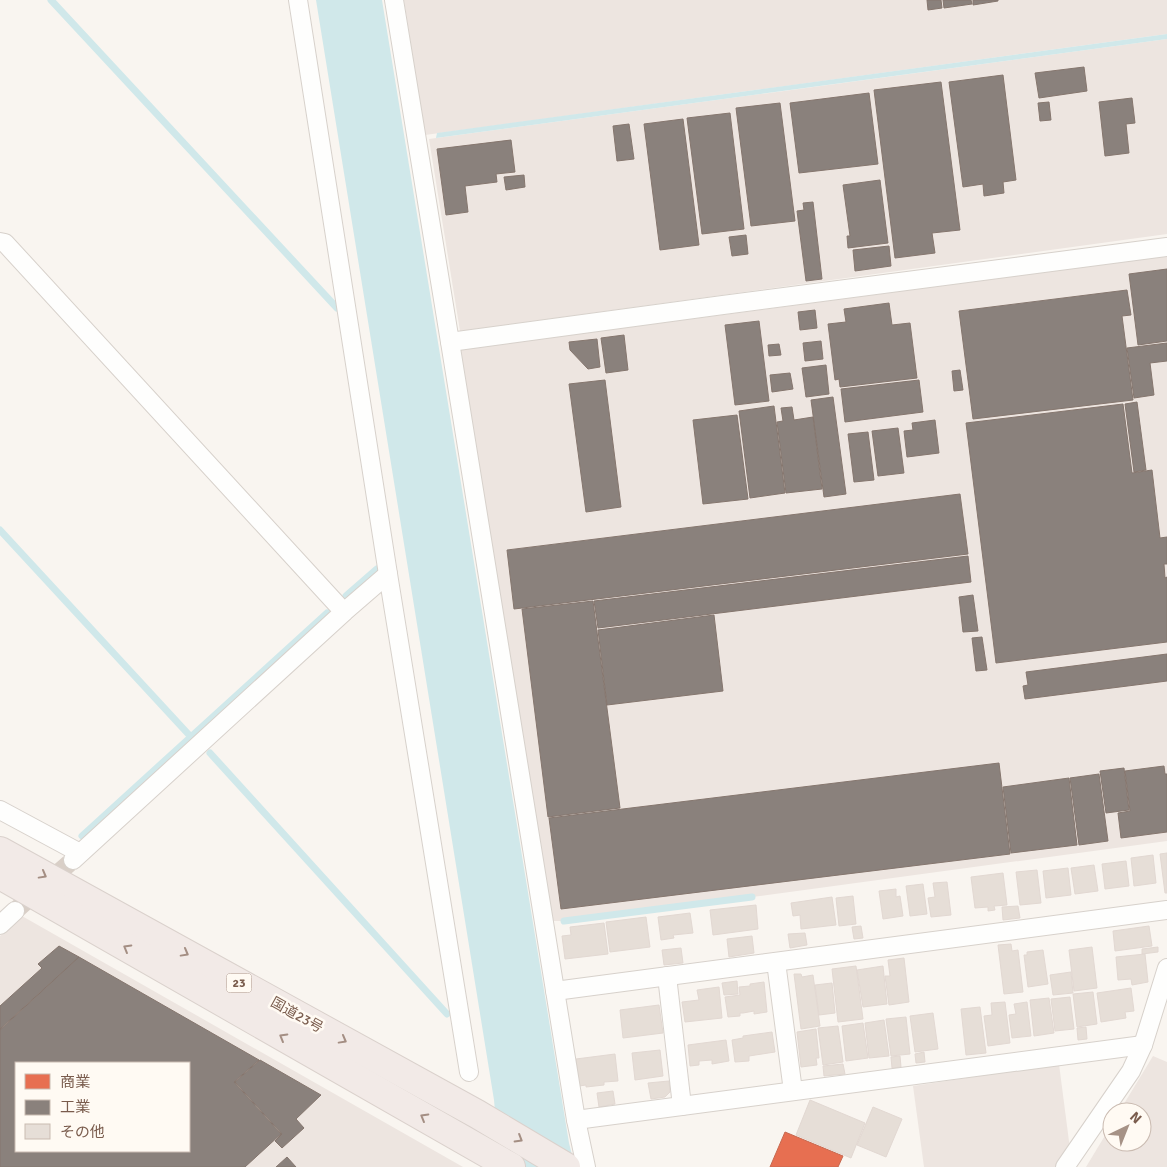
<svg xmlns="http://www.w3.org/2000/svg" width="1167" height="1167" viewBox="0 0 1167 1167" font-family="Signika,'Noto Sans JP',sans-serif">
<style>
.industrial{fill:#ede5e0;fill-rule:evenodd}
.water{fill:#d0e8ea}
.shops{fill:#e76f51;stroke:#c66950}
.industry{fill:#8a817c;stroke:#85766e;fill-rule:evenodd}
.lines{fill:none;stroke-linecap:round;stroke-linejoin:round}
.stream{stroke:#d0e8ea;stroke-width:7}
.building{fill:#e6ded7;stroke:#e2d8d2}
.street-tunnel{stroke:#d9cfc7;stroke-width:18;stroke-dasharray:18 9;stroke-linecap:butt}
.street-casing{stroke:#d7d1cb;stroke-width:20}
.highway-casing{stroke:#dad1cc;stroke-width:30}
.street{stroke:#fefefd;stroke-width:18}
.highway{stroke:#f2eae7;stroke-width:28}
.oneway{stroke:#a48e83}
.labels{text-anchor:middle;dominant-baseline:central;stroke-width:5;stroke-linejoin:round;paint-order:stroke}
.shield{fill:#fffaf3;stroke:#a28b7f;stroke-width:1}
.shield-label{font-size:12px;font-weight:bold;fill:#7a5c4d}
.street-label{font-size:14px;fill:#7a5c4d;stroke:#fffaf3}
</style>
<rect width="100%" height="100%" fill="#f9f5f0"/>
<g class="industrial">
<polygon points="404,0 1167,0 1167,34 425,135"/>
<polygon points="1167,39 1167,234 460,331 429,139"/>
<polygon points="1167,256 1167,841 752,897 564,921 551,921 458,350"/>
<path d="M 22,916 L 463,1167 L 0,1167 L 0,936 ZM 16,1063 L 189,1063 L 189,1151 L 16,1151 Z"/>
<polygon points="1153,1056 1167,1062 1167,1167 1086,1167 1112,1124 1112,1142 1142,1142 1142,1112 1119,1112"/>
<polygon points="1059,1064 1070,1149 1057,1167 924,1167 913,1086"/>
</g>
<g class="water">
<polygon points="316,0 382,0 569,1143 575,1167 500,1167 494,1100"/>
<polygon points="1167,34 1167,39 436,138 437,133"/>
</g>
<polygon class="shops" points="785,1132 843,1156 838,1167 770,1167"/>
<g class="industry">
<polygon points="927,0 941,0 942,8 928,10"/>
<polygon points="943,0 971,0 972,4 944,8"/>
<polygon points="973,0 998,0 998,1 973,5"/>
<polygon points="1084,67 1087,91 1039,98 1035,73"/>
<polygon points="1003,75 1016,180 1003,182 1004,193 984,196 983,184 963,187 949,82"/>
<polygon points="941,82 960,230 932,233 935,253 895,258 874,90"/>
<polygon points="869,93 878,164 799,173 790,103"/>
<polygon points="1132,98 1135,123 1126,124 1129,153 1105,156 1099,102"/>
<polygon points="1049,102 1051,120 1040,121 1038,103"/>
<polygon points="780,103 795,221 751,226 736,108"/>
<polygon points="730,113 744,229 702,234 687,118"/>
<polygon points="683,119 699,245 660,250 644,124"/>
<polygon points="629,124 634,159 617,161 613,126"/>
<polygon points="511,140 515,172 496,174 497,182 465,186 468,212 446,215 437,149"/>
<polygon points="524,175 525,187 506,190 504,177"/>
<polygon points="880,180 888,243 848,248 847,236 850,236 843,185"/>
<polygon points="813,202 822,279 806,281 797,211 804,210 803,203"/>
<polygon points="746,235 748,254 732,256 729,237"/>
<polygon points="889,246 891,266 855,271 853,250"/>
<polygon points="1167,269 1167,341 1138,345 1129,274"/>
<polygon points="1127,290 1131,315 1122,316 1133,400 973,419 959,311"/>
<polygon points="889,303 892,325 910,323 917,378 840,387 839,379 835,380 828,324 846,322 844,309"/>
<polygon points="815,310 817,328 800,330 798,312"/>
<polygon points="759,321 769,401 735,405 725,325"/>
<polygon points="624,335 628,370 606,373 601,338"/>
<polygon points="597,339 600,367 588,369 570,350 569,342"/>
<polygon points="821,341 823,359 805,361 803,343"/>
<polygon points="1167,343 1167,361 1150,363 1154,395 1134,398 1127,348"/>
<polygon points="779,344 781,355 769,356 768,345"/>
<polygon points="826,365 829,394 806,397 802,368"/>
<polygon points="960,370 963,390 954,391 952,371"/>
<polygon points="790,373 793,389 772,392 770,375"/>
<polygon points="605,380 621,507 586,512 569,384"/>
<polygon points="919,380 923,412 845,422 841,389"/>
<polygon points="833,397 846,494 824,497 811,400"/>
<polygon points="1137,402 1146,470 1134,472 1125,404"/>
<polygon points="1123,404 1132,473 1152,470 1160,538 1167,537 1167,564 1164,564 1165,578 1167,577 1167,642 996,663 966,423"/>
<polygon points="774,406 785,493 750,498 739,411"/>
<polygon points="792,407 794,420 813,417 822,489 786,493 777,422 783,421 781,408"/>
<polygon points="737,415 748,499 703,504 693,420"/>
<polygon points="935,420 939,453 907,457 904,431 913,430 912,423"/>
<polygon points="898,428 904,473 878,476 872,431"/>
<polygon points="868,432 874,480 854,482 848,434"/>
<polygon points="960,494 968,554 514,609 507,550"/>
<polygon points="968,556 971,582 598,628 594,601"/>
<polygon points="973,595 978,631 963,632 959,597"/>
<polygon points="593,601 620,808 548,817 522,609"/>
<polygon points="714,615 723,691 607,705 598,630"/>
<polygon points="982,637 987,670 976,671 972,638"/>
<polygon points="1167,654 1167,681 1025,699 1023,686 1028,685 1026,672"/>
<polygon points="999,763 1010,854 561,909 549,818"/>
<polygon points="1164,766 1165,774 1167,774 1167,832 1121,838 1118,813 1130,811 1125,771"/>
<polygon points="1124,768 1129,810 1106,813 1100,771"/>
<polygon points="1099,774 1108,841 1079,845 1070,778"/>
<polygon points="1069,778 1077,845 1011,853 1003,787"/>
<polygon points="59,946 79,957 0,1029 0,1006 42,968 38,964"/>
<path d="M 79,957 L 259,1060 L 234,1082 L 281,1134 L 245,1167 L 0,1167 L 0,1030 ZM 16,1063 L 189,1063 L 189,1151 L 16,1151 Z"/>
<polygon points="260,1060 321,1095 296,1119 304,1128 282,1148 275,1141 282,1134 235,1082"/>
<polygon points="287,1157 296,1167 276,1167"/>
</g>
<g class="lines">
<g class="stream">
<polyline points="51,0 337,308"/>
<polyline points="0,530 191,737"/>
<polyline points="346,596 377,569"/>
<polyline points="210,753 447,1014"/>
<polyline points="82,836 327,613"/>
<polyline points="564,921 752,897"/>
</g>
</g>
<g class="building">
<polygon points="1167,853 1167,893 1165,893 1160,854"/>
<polygon points="1153,855 1156,883 1134,886 1131,858"/>
<polygon points="1126,861 1129,886 1105,889 1102,864"/>
<polygon points="1094,865 1098,891 1075,894 1071,868"/>
<polygon points="1068,868 1071,895 1046,898 1043,871"/>
<polygon points="1037,870 1041,903 1020,905 1016,872"/>
<polygon points="1003,873 1007,905 994,906 995,910 988,911 988,907 975,908 971,877"/>
<polygon points="947,882 951,915 931,917 928,898 935,897 933,883"/>
<polygon points="923,884 927,914 910,916 906,886"/>
<polygon points="896,889 896,897 900,896 903,916 883,919 879,891"/>
<polygon points="853,896 856,924 839,926 836,898"/>
<polygon points="832,897 836,925 801,929 800,915 793,916 791,903"/>
<polygon points="756,905 758,929 713,935 710,910"/>
<polygon points="1018,906 1020,918 1003,920 1002,907"/>
<polygon points="690,913 693,933 673,935 674,938 661,940 658,917"/>
<polygon points="646,917 650,947 610,952 606,922"/>
<polygon points="604,923 608,954 565,959 562,936 571,935 570,927"/>
<polygon points="861,926 863,938 854,939 852,927"/>
<polygon points="1149,926 1152,946 1115,951 1113,931"/>
<polygon points="805,933 807,945 790,948 788,934"/>
<polygon points="752,936 754,953 729,957 727,939"/>
<polygon points="1011,944 1012,951 1018,950 1023,992 1004,994 998,945"/>
<polygon points="1092,947 1097,988 1074,991 1069,950"/>
<polygon points="1158,947 1158,952 1142,954 1142,949"/>
<polygon points="681,948 683,963 664,965 662,950"/>
<polygon points="1043,950 1048,984 1028,987 1024,955 1027,955 1027,952"/>
<polygon points="1145,954 1148,982 1132,985 1131,979 1118,980 1116,957"/>
<polygon points="904,958 909,1002 889,1005 885,976 890,976 888,960"/>
<polygon points="856,966 863,1019 838,1022 832,969"/>
<polygon points="883,966 887,1004 863,1007 857,970"/>
<polygon points="1071,972 1073,993 1053,995 1050,975"/>
<polygon points="794,974 801,974 802,977 813,975 820,1026 801,1029"/>
<polygon points="737,981 738,994 724,995 722,983"/>
<polygon points="764,982 767,1012 754,1014 754,1011 743,1013 740,1013 740,1016 728,1017 725,997 740,995 739,987 750,986 750,984"/>
<polygon points="832,983 835,1013 819,1015 815,985"/>
<polygon points="719,987 722,1018 685,1022 682,1002 699,1000 697,990"/>
<polygon points="1131,988 1134,1011 1125,1012 1126,1018 1101,1022 1097,993"/>
<polygon points="1093,992 1097,1024 1077,1027 1073,994"/>
<polygon points="1070,997 1074,1029 1055,1031 1051,999"/>
<polygon points="1049,998 1054,1033 1034,1036 1030,1000"/>
<polygon points="1005,1002 1010,1043 988,1046 984,1016 992,1015 991,1003"/>
<polygon points="1027,1002 1031,1036 1012,1038 1009,1015 1016,1014 1014,1004"/>
<polygon points="659,1005 663,1033 623,1038 620,1010"/>
<polygon points="980,1007 986,1053 966,1055 961,1009"/>
<polygon points="933,1013 938,1049 915,1052 910,1016"/>
<polygon points="906,1017 910,1054 891,1056 886,1019"/>
<polygon points="884,1020 889,1056 869,1058 865,1023"/>
<polygon points="863,1023 868,1058 846,1061 842,1026"/>
<polygon points="838,1026 843,1062 823,1065 818,1028"/>
<polygon points="1086,1027 1087,1039 1078,1040 1077,1028"/>
<polygon points="816,1029 819,1058 816,1058 817,1065 801,1067 797,1032"/>
<polygon points="772,1032 775,1052 749,1056 749,1061 735,1062 732,1040 743,1038 743,1036"/>
<polygon points="726,1040 729,1061 712,1064 712,1060 699,1061 699,1065 690,1066 688,1045"/>
<polygon points="660,1050 663,1076 635,1080 632,1053"/>
<polygon points="924,1052 925,1062 916,1063 915,1054"/>
<polygon points="615,1054 618,1081 604,1082 604,1085 586,1087 586,1085 579,1086 576,1059"/>
<polygon points="900,1056 901,1067 892,1068 891,1057"/>
<polygon points="843,1064 845,1074 824,1076 823,1066"/>
<polygon points="669,1081 670,1092 665,1097 651,1099 648,1083"/>
<polygon points="613,1091 615,1104 599,1107 597,1093"/>
<polygon points="810,1100 865,1123 851,1158 796,1135"/>
<polygon points="873,1107 902,1119 886,1157 857,1145"/>
</g>
<g class="lines">
<polyline class="street-tunnel" points="15,911 73,860"/>
<g class="street-casing">
<g id="street">
<polyline points="298,0 388,574 469,1072"/>
<polyline points="394,0 450,342 723,305 1167,247"/>
<polyline points="0,242 5,243 344,612 73,860"/>
<polyline points="450,342 576,1120 586,1167"/>
<polyline points="344,612 388,574"/>
<polyline points="0,810 80,853"/>
<polyline points="0,925 15,911"/>
<polyline points="776,962 793,1091"/>
<polyline points="667,976 682,1106"/>
<polyline points="555,991 1167,910"/>
<polyline points="576,1120 1143,1045"/>
<polyline points="1065,1167 1131,1071 1143,1045 1167,968"/>
</g>
</g>
<g class="highway-casing">
<g id="highway">
<polyline points="0,851 477,1114 566,1167"/>
<polyline points="0,875 511,1167"/>
</g>
</g>
<use href="#street" class="street"/>
<use href="#highway" class="highway"/>
</g>
<defs><path id="oneway-chevron" d="M-2-3.5L2.5 0L-2 3.5" fill="none" stroke-width="1.6" stroke-linecap="round" stroke-linejoin="round" transform="scale(1.25)"/></defs>
<g class="oneway">
<use href="#oneway-chevron" transform="translate(43 875) rotate(29)"/>
<use href="#oneway-chevron" transform="translate(127 948) rotate(-150)"/>
<use href="#oneway-chevron" transform="translate(185 953) rotate(29)"/>
<use href="#oneway-chevron" transform="translate(283 1037) rotate(-150)"/>
<use href="#oneway-chevron" transform="translate(343 1040) rotate(29)"/>
<use href="#oneway-chevron" transform="translate(424 1117) rotate(-150)"/>
<use href="#oneway-chevron" transform="translate(519 1139) rotate(31)"/>
</g>
<g class="labels">
<rect class="shield" x="226.5" y="973.5" width="25" height="19" rx="4"/>
<g class="shield-label">
<text x="239" y="983">23</text>
</g>
<g class="street-label">
<text transform="translate(297 1015) rotate(29)">国道23号</text>
</g>
</g>
<rect x="15" y="1062" width="175" height="90" fill="#fffaf3" stroke="#cabbb1"/>
<rect x="25" y="1074" width="25" height="15" fill="#e76f51" stroke="#cabbb1"/>
<text x="60" y="1087" font-size="15" fill="#7a5c4d">商業</text>
<rect x="25" y="1100" width="25" height="15" fill="#8a817c" stroke="#cabbb1"/>
<text x="60" y="1112" font-size="15" fill="#7a5c4d">工業</text>
<rect x="25" y="1124" width="25" height="15" fill="#e6ded7" stroke="#cabbb1"/>
<text x="60" y="1137" font-size="15" fill="#7a5c4d">その他</text>
<g transform="translate(1127 1127) rotate(43)"><circle r="24" fill="#fffaf3" stroke="#cabbb1"/>
<path d="M0-4L9 19L0 12L-9 19Z" fill="#a69286"/>
<text y="-8" font-size="14" font-weight="bold" text-anchor="middle" fill="#7a5c4d">N</text>
</g>
</svg>
